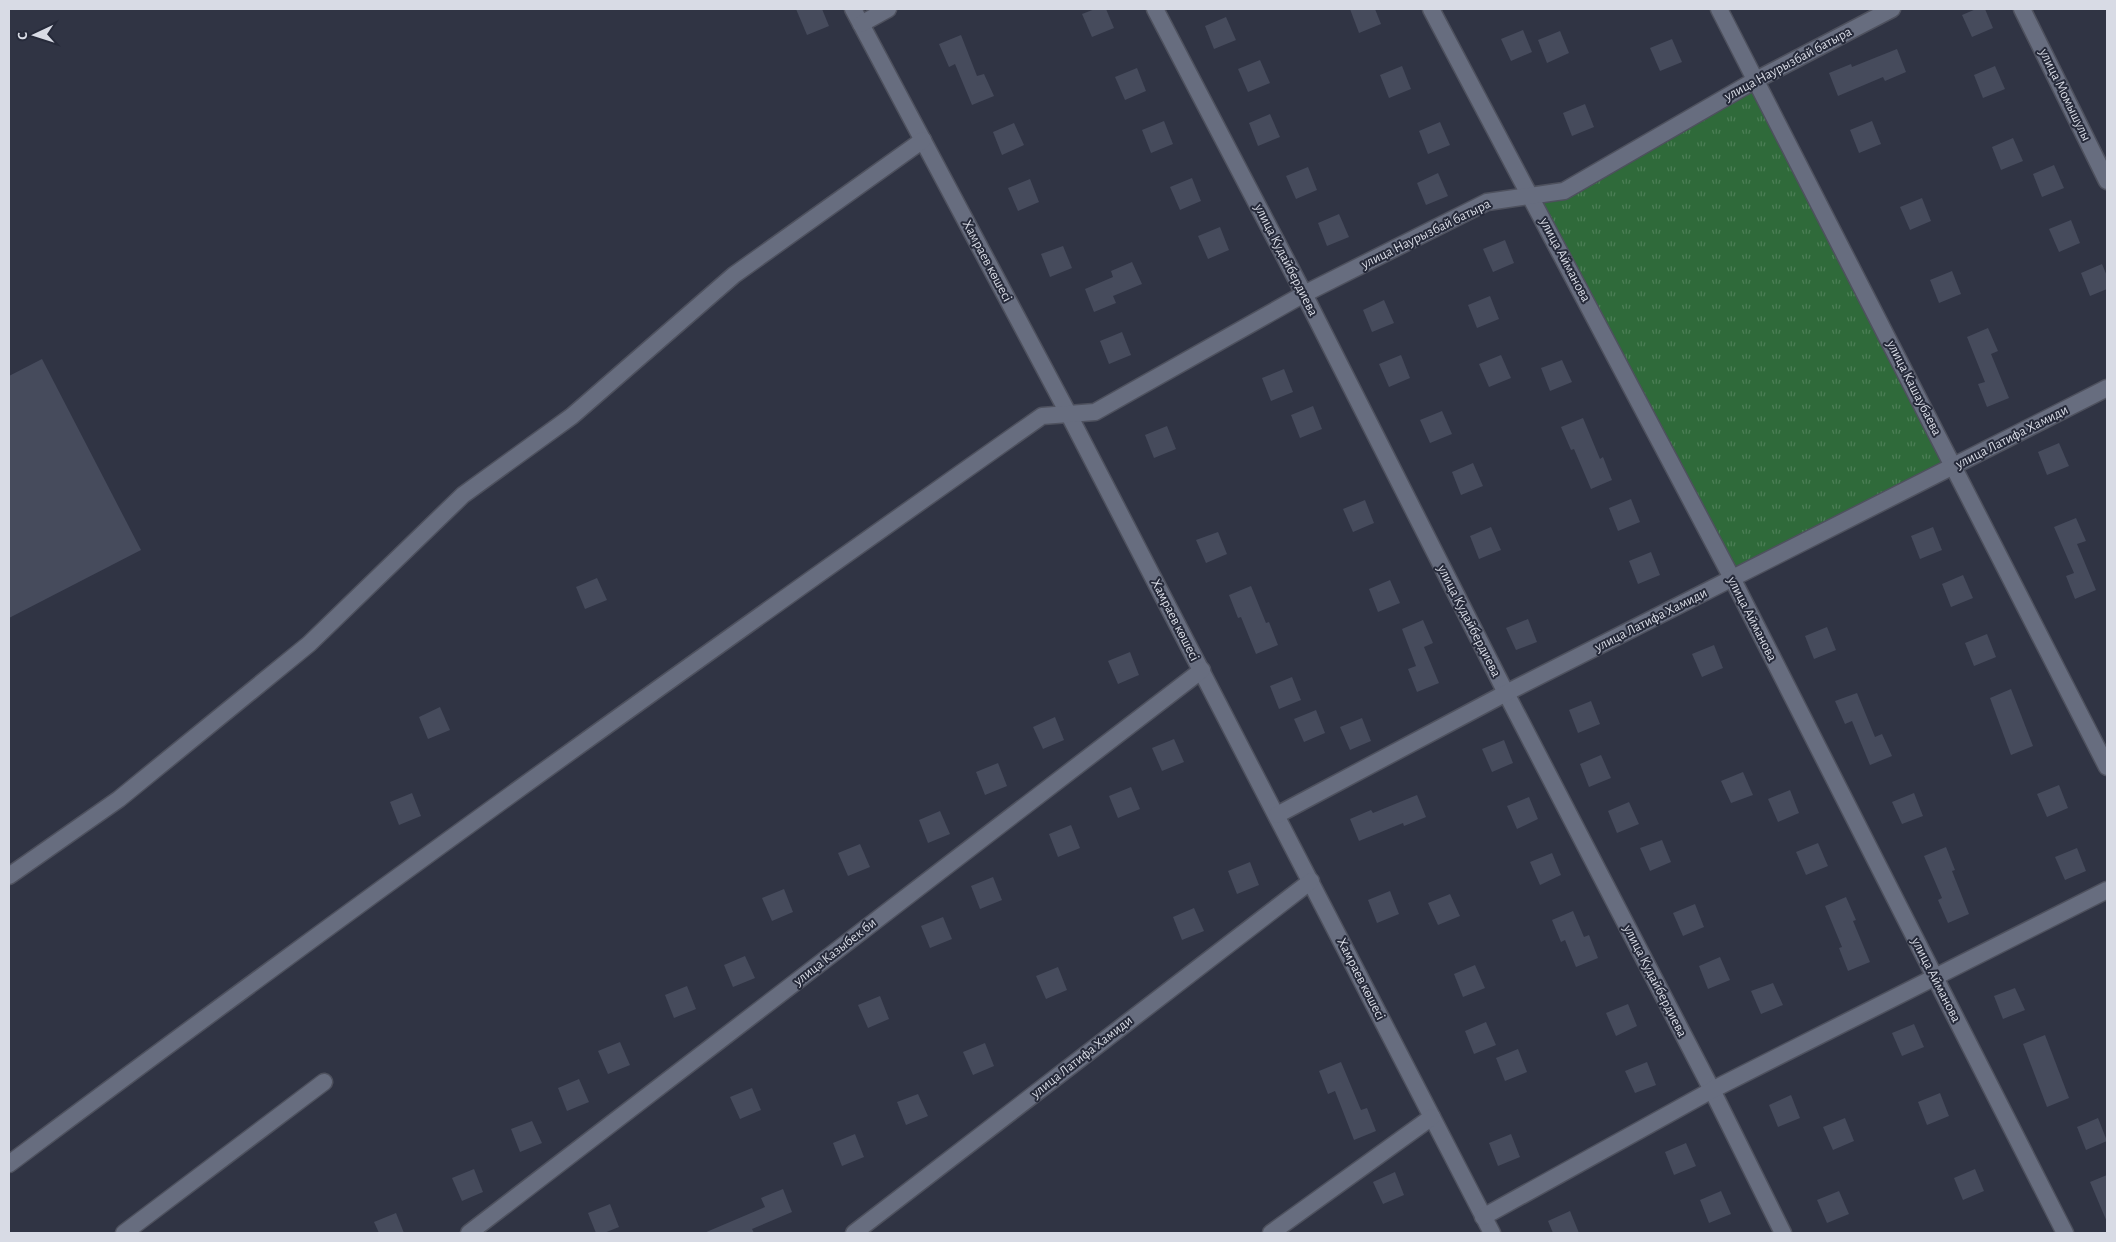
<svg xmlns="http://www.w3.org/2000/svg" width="2116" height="1242" viewBox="0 0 2116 1242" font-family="'Alegreya Sans',sans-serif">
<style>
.grass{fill:url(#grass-tufts)}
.building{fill:#464b5c}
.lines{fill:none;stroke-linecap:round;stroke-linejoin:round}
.minor-casing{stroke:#4e515e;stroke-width:19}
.minor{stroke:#676d7f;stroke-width:16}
.labels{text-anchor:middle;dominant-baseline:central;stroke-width:4;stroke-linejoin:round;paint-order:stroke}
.street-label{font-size:14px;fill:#d8dbe5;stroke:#262a3a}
</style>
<defs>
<pattern id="grass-tufts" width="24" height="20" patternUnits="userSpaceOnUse" patternTransform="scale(1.25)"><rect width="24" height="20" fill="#2f6a3a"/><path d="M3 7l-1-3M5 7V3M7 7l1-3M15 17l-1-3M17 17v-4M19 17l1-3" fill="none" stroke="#4c7f56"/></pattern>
</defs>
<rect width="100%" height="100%" fill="#303444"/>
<polygon class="grass" points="1754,81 1955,467 1732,578 1531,196 1564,191"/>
<g class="building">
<polygon points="796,9 822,9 829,26 807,35"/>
<polygon points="1095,9 1106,9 1114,28 1092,37 1082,14"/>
<polygon points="1350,9 1375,9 1381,24 1359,33"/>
<polygon points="1976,9 1985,9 1993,28 1972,37 1962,15"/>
<polygon points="1226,17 1236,40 1214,49 1205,26"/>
<polygon points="1523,30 1532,52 1511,61 1501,39"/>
<polygon points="1560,31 1569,53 1547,63 1538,40"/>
<polygon points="961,35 977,76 984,74 994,96 972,105 955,64 949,67 939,44"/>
<polygon points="1672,39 1682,62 1660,71 1650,48"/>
<polygon points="1897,49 1906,72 1885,81 1883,77 1838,96 1829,73 1851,64 1852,67"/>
<polygon points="1260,60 1270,83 1248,92 1238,69"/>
<polygon points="1402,66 1411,89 1389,98 1380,75"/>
<polygon points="1995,66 2005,89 1983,98 1974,75"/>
<polygon points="1137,68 1146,91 1125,100 1115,77"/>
<polygon points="1585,104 1594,127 1572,136 1563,113"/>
<polygon points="1270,114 1280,137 1258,146 1249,123"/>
<polygon points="1164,121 1173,144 1151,153 1142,130"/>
<polygon points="1872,121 1881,144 1859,153 1850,130"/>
<polygon points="1440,122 1450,145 1428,154 1419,131"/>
<polygon points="1014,123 1024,145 1002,155 993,132"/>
<polygon points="2013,138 2023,161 2001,170 1992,147"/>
<polygon points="2054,165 2064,188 2042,197 2033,174"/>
<polygon points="1308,167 1317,190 1296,199 1286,176"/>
<polygon points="1438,173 1448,196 1426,205 1417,183"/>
<polygon points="1192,178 1201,201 1180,210 1170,187"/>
<polygon points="1030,179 1039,202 1018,211 1008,188"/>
<polygon points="1922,198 1931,221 1910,230 1900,207"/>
<polygon points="1339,214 1349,237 1327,246 1318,223"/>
<polygon points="2071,220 2080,243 2059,252 2049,229"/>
<polygon points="1220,227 1229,250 1208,259 1198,236"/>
<polygon points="1505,240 1514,263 1493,272 1483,249"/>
<polygon points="1063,246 1072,268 1050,277 1041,254"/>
<polygon points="1132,262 1142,284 1113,296 1116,303 1094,312 1085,289 1113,277 1111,271"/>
<polygon points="2102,264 2107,276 2107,289 2090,296 2081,273"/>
<polygon points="1952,271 1961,294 1939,303 1930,280"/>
<polygon points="1490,296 1499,319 1477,328 1468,305"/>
<polygon points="1384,300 1394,323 1372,332 1363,310"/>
<polygon points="1988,328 1998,351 1991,354 2009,398 1987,407 1978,384 1985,382 1967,337"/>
<polygon points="1122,332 1131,355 1109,364 1100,341"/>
<polygon points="1401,355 1410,378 1389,387 1379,364"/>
<polygon points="1501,355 1511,378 1489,387 1479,364"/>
<polygon points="42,359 141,550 9,618 9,376"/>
<polygon points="1562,360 1572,382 1550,391 1541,368"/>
<polygon points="1284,369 1293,392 1271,401 1262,378"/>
<polygon points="1313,406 1322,429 1300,438 1291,415"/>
<polygon points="1442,411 1452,434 1430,443 1420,420"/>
<polygon points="1583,418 1600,459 1603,457 1612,480 1591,489 1574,449 1571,450 1561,427"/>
<polygon points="1167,426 1176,449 1154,458 1145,435"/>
<polygon points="2059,443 2069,466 2047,475 2038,452"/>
<polygon points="1473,463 1483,486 1461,495 1452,472"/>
<polygon points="1631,499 1640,522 1618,531 1609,508"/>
<polygon points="1365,500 1374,523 1353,532 1343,509"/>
<polygon points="2076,518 2086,541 2077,544 2096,590 2075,599 2066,576 2074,573 2054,527"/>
<polygon points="1491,527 1501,550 1479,559 1470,536"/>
<polygon points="1933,527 1942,550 1920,559 1911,536"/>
<polygon points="1218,532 1227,554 1206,563 1196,540"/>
<polygon points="1651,552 1660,575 1638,584 1629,561"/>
<polygon points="1963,575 1973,598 1951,607 1942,584"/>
<polygon points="597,578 607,600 585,609 576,587"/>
<polygon points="1390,580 1400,603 1378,612 1369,589"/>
<polygon points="1251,586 1266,623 1269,622 1278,645 1256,654 1241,617 1238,618 1229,595"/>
<polygon points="1528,619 1537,642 1516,650 1506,628"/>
<polygon points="1423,620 1433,643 1424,647 1439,683 1417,692 1408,669 1416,666 1402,629"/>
<polygon points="1827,627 1836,650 1814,659 1805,636"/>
<polygon points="1987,634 1996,657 1974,666 1965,643"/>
<polygon points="1714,645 1723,668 1702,677 1692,654"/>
<polygon points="1130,652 1139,675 1118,684 1108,661"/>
<polygon points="1292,677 1301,700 1279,709 1270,686"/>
<polygon points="2011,689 2033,746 2011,755 1990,698"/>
<polygon points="1857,693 1875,737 1882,734 1892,756 1870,765 1852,721 1845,724 1835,701"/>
<polygon points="1591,701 1600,724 1578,733 1569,710"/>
<polygon points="440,707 450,730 428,739 419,717"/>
<polygon points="1316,710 1325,733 1304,742 1294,719"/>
<polygon points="1055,717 1064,740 1043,749 1033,727"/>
<polygon points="1362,718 1371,741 1350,750 1340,727"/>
<polygon points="1174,739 1184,762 1162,771 1152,748"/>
<polygon points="1504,740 1513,763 1492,772 1482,749"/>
<polygon points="1601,755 1611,778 1589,787 1580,764"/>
<polygon points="998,763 1007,786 985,795 976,772"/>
<polygon points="1743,772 1753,795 1731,803 1721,781"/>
<polygon points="2059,785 2068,808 2047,817 2037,794"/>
<polygon points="1131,787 1140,809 1118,818 1109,796"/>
<polygon points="1790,790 1799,813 1778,822 1768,799"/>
<polygon points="412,793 421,816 399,825 390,802"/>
<polygon points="1914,793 1923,816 1902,824 1892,802"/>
<polygon points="1417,795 1426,817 1404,826 1403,823 1359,841 1350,819 1371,810 1373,813"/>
<polygon points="1529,797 1538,819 1517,829 1507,806"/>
<polygon points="1629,802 1639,824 1617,833 1608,811"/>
<polygon points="940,811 950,834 928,843 919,820"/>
<polygon points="1071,825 1080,848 1058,857 1049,834"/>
<polygon points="1662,840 1671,862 1650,871 1640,848"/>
<polygon points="1818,843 1828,866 1806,875 1796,852"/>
<polygon points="860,844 870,867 848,876 838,853"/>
<polygon points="1946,847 1955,870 1952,871 1969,914 1948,923 1938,900 1942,898 1924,856"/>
<polygon points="2077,848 2086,871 2065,880 2055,857"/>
<polygon points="1552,853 1561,875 1540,885 1530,862"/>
<polygon points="1250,862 1259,885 1237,894 1228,871"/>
<polygon points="993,877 1002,900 980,909 971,886"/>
<polygon points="784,889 793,912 772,921 762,898"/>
<polygon points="1390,891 1399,914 1377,923 1368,900"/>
<polygon points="1450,894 1460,916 1438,925 1428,903"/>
<polygon points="1846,897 1856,920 1853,921 1870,962 1848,971 1839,948 1842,947 1825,906"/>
<polygon points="1695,904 1704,927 1683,936 1673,913"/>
<polygon points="1194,908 1204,931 1182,940 1173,917"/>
<polygon points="1573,911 1584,937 1589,935 1598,958 1576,967 1565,940 1561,942 1552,920"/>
<polygon points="943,917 952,939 930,948 921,926"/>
<polygon points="745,956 755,978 733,987 724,965"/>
<polygon points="1720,957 1730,980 1708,989 1699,966"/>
<polygon points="1475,965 1485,988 1463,997 1454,974"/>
<polygon points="1058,967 1067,990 1046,999 1036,976"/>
<polygon points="1773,983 1783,1005 1761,1014 1751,991"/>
<polygon points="687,986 696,1009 674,1018 665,995"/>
<polygon points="2015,988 2025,1010 2003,1019 1994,996"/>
<polygon points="880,996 889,1019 868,1028 858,1005"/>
<polygon points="1628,1004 1637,1026 1616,1036 1606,1013"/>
<polygon points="1486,1022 1496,1045 1474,1054 1465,1031"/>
<polygon points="1914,1024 1924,1047 1902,1056 1892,1033"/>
<polygon points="2045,1035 2069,1098 2047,1107 2023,1044"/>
<polygon points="620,1042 630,1065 608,1074 598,1051"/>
<polygon points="985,1043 994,1066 973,1075 963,1052"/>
<polygon points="1518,1049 1527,1072 1505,1081 1496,1058"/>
<polygon points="1341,1062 1361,1110 1367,1108 1376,1131 1354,1140 1335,1091 1328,1094 1319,1071"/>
<polygon points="1647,1062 1656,1085 1635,1093 1625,1071"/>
<polygon points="579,1079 589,1102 567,1111 558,1088"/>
<polygon points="752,1088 761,1110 740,1119 730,1097"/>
<polygon points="1940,1093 1949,1116 1927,1125 1918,1102"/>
<polygon points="918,1094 928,1116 906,1125 897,1102"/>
<polygon points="1791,1095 1800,1118 1778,1127 1769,1105"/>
<polygon points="1845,1118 1854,1141 1833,1150 1823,1127"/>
<polygon points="2098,1118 2107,1141 2086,1150 2077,1127"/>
<polygon points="532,1121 542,1143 520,1152 511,1129"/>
<polygon points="855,1134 864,1157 842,1166 833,1143"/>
<polygon points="1511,1134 1520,1157 1498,1166 1489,1143"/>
<polygon points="1686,1143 1696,1166 1674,1175 1665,1152"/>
<polygon points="474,1169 483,1192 462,1201 452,1178"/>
<polygon points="1975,1169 1984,1191 1963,1200 1954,1178"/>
<polygon points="1395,1172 1404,1195 1383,1204 1373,1182"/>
<polygon points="2107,1175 2107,1222 2090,1182"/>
<polygon points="783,1189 792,1212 752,1229 754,1233 704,1233 765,1207 761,1198"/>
<polygon points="1721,1191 1731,1214 1709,1223 1700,1200"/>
<polygon points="1839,1191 1849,1214 1827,1223 1817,1200"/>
<polygon points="610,1204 619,1227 604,1233 596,1233 588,1213"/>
<polygon points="1570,1211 1579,1233 1553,1233 1548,1221"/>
<polygon points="396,1213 404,1233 379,1233 374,1222"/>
</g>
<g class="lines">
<g class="minor-casing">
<g id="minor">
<polyline points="853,9 1068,413 1492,1233"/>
<polyline points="1155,9 1304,294 1506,693 1712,1090 1783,1233"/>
<polyline points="1431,9 1732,578 2065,1233"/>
<polyline points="1719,9 2107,767"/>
<polyline points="2022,9 2107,181"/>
<polyline points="861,24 888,9"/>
<polyline points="1277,815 1506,693 2107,388"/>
<polyline points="9,876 119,799 309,644 463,495 572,416 734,275 923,140"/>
<path d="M 9,1164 C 349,909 694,661 1042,416 L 1095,412 L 1304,294 L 1487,202 L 1564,191 L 1754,81 L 1892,9"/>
<polyline points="1483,1217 1712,1090 2107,890"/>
<polyline points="124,1233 324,1082"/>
<polyline points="469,1233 1202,670"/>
<polyline points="854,1233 1311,881"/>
<polyline points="1271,1233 1432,1117"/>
</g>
</g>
<use href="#minor" class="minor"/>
</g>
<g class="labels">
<g class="street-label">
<text transform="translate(1788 64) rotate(-28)">улица Наурызбай батыра</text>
<text transform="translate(2065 95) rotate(64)">улица Момышулы</text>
<text transform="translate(1426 234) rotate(-26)">улица Наурызбай батыра</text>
<text transform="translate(1286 260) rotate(63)">улица Кудайбердиева</text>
<text transform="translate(1565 260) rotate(62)">улица Айманова</text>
<text transform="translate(987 261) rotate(62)">Хамраев көшесі</text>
<text transform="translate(1914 388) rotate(63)">улица Кашаубаева</text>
<text transform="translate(2012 437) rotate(-27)">улица Латифа Хамиди</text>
<text transform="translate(1752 619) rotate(63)">улица Айманова</text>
<text transform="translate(1175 620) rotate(63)">Хамраев көшесі</text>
<text transform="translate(1651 620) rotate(-27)">улица Латифа Хамиди</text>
<text transform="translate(1469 621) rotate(63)">улица Кудайбердиева</text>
<text transform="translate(835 952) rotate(-38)">улица Казыбек би</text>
<text transform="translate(1361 979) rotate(63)">Хамраев көшесі</text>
<text transform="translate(1936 980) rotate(63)">улица Айманова</text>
<text transform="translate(1655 981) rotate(63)">улица Кудайбердиева</text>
<text transform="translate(1082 1057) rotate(-38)">улица Латифа Хамиди</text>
</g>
</g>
<rect width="2116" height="1242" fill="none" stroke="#d8dbe5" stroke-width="20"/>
<g transform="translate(35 35) rotate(266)" stroke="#262a3a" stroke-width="4" paint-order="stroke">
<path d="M0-4L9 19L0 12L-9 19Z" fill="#d8dbe5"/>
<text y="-8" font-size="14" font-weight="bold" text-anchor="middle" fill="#d8dbe5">С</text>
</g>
</svg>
